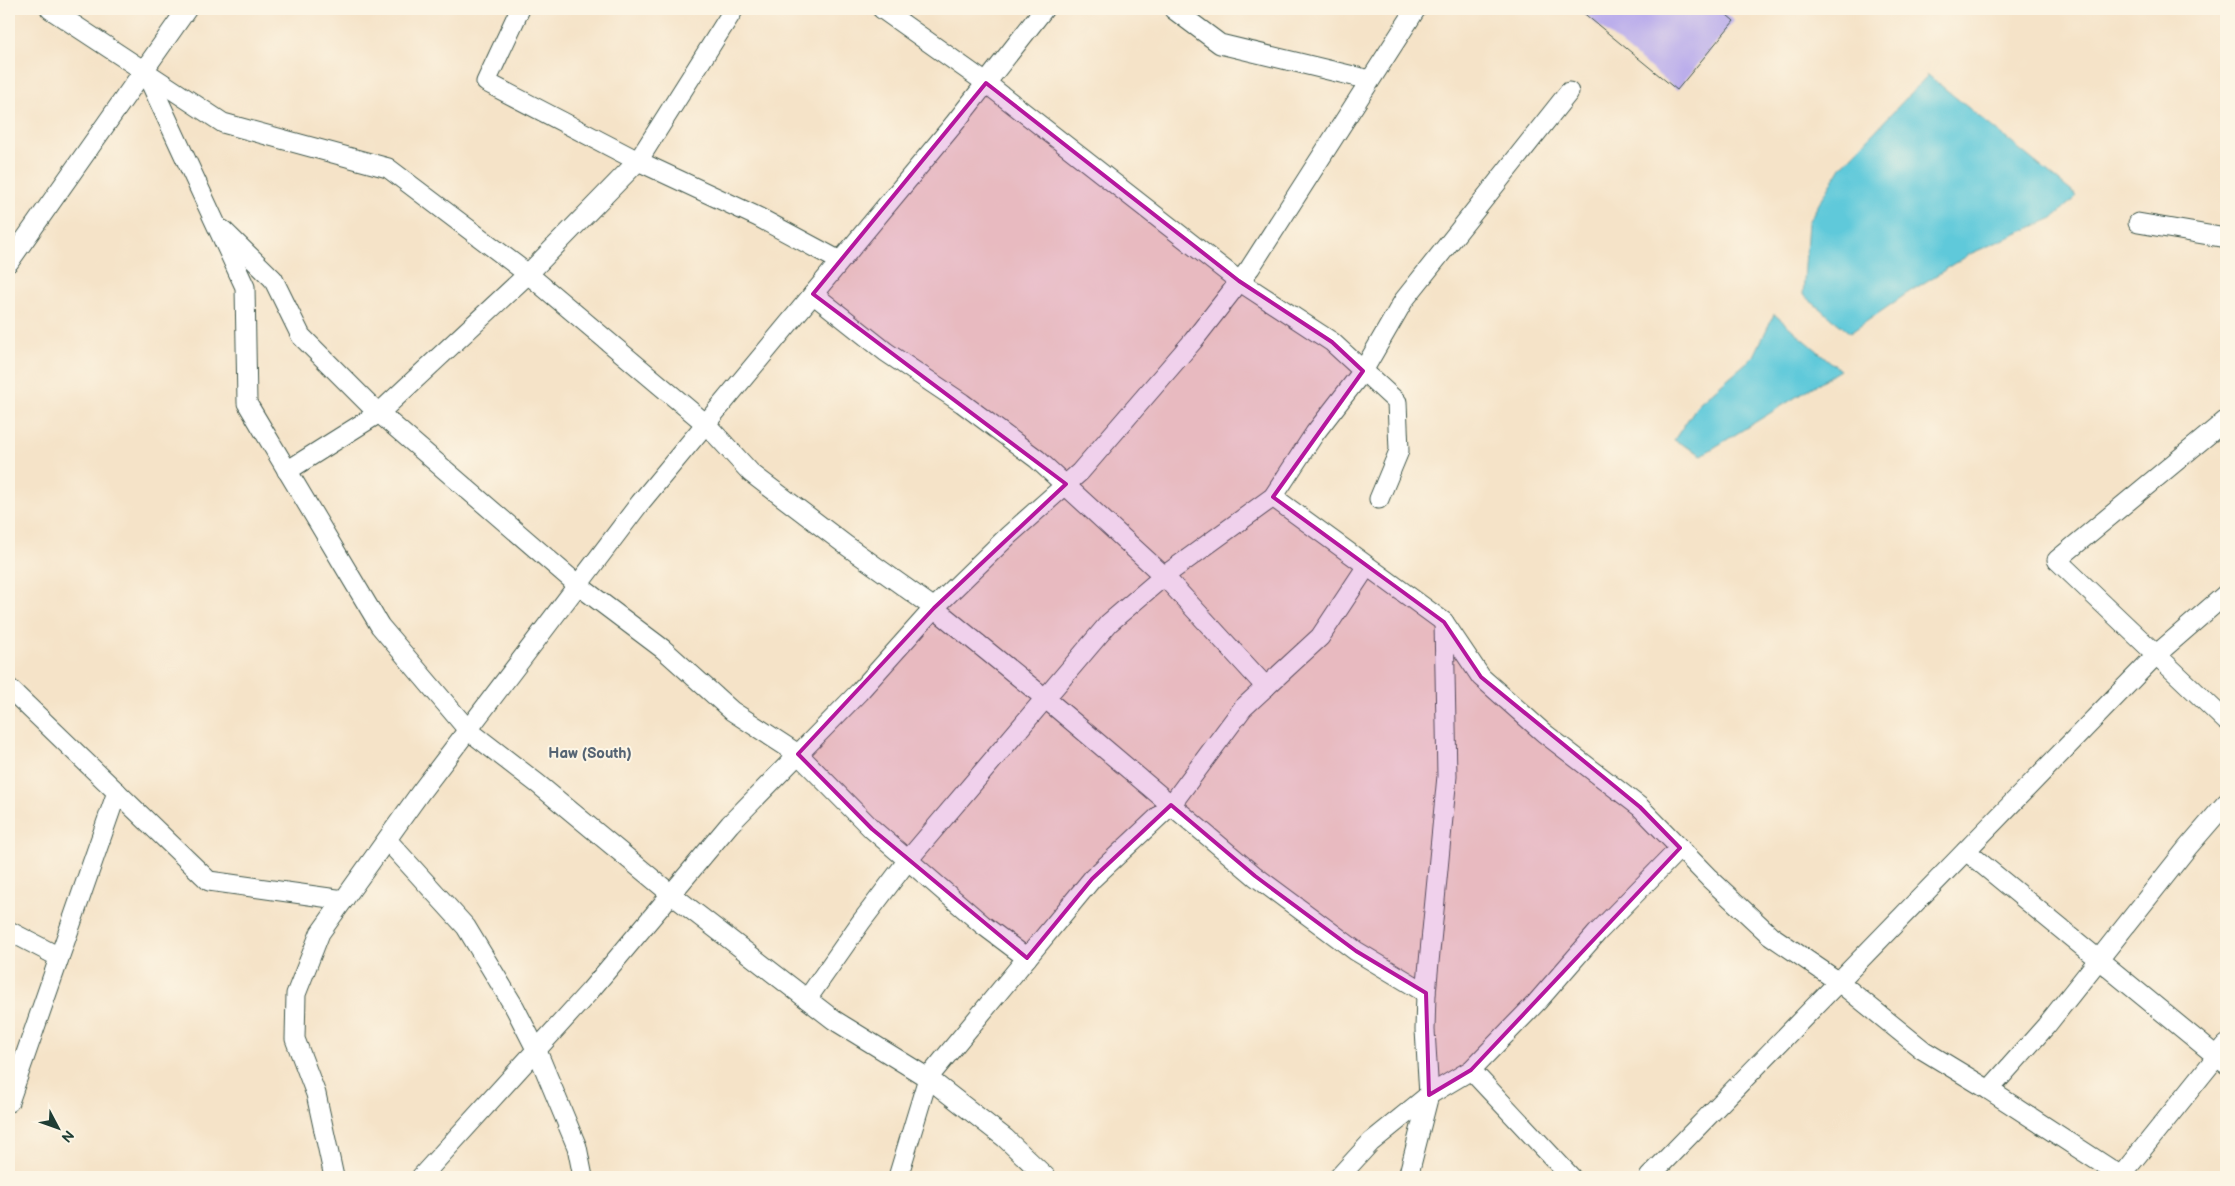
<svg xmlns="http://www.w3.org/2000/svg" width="2235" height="1186" viewBox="0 0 2235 1186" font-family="'Balsamiq Sans',sans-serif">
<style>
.water{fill:#5fc9da;stroke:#3f8387}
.building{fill:#bbaeeb}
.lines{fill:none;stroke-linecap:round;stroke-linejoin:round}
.minor-casing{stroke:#3f564a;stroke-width:21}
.minor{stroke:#fff;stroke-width:19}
.marked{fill:#b5179e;fill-opacity:0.2;stroke:#b5179e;stroke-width:4;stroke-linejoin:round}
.labels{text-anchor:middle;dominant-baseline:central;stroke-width:4;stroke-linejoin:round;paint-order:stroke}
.quarter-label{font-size:15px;font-weight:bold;fill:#566574;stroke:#fcf5e5}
</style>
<rect width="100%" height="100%" fill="#fcf5e5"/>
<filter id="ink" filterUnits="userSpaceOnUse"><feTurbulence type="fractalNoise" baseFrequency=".02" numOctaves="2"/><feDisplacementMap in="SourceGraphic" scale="10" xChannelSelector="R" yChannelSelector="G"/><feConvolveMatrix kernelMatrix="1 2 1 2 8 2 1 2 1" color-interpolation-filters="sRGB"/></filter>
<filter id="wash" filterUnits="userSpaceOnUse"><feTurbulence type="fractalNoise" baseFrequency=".0096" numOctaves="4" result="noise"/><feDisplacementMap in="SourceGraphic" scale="20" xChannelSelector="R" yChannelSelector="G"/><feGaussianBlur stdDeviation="1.12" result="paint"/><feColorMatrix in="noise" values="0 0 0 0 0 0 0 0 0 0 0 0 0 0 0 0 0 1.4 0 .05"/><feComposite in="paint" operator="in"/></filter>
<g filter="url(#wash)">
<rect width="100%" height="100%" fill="#f5e3c8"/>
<g class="water">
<polygon points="1928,75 2077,196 2053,218 1972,253 1906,294 1850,333 1803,295 1808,222 1841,167"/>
<polygon points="1774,314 1840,370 1702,455 1674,440 1699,403 1754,356"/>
</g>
<g id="blocks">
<polygon class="building" points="1583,9 1720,9 1734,21 1677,90 1581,11"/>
</g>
</g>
<g filter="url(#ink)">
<use href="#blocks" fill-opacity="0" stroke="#3f564a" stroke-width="1"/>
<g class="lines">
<g class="minor-casing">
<g id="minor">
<polyline points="50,9 223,123 388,168 528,274 706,424 751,473 847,546 934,608 1046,699 1255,876 1356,951 1426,993"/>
<polyline points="520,9 486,82 638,161 758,217 840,261"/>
<polyline points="882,9 986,83 1239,281 1332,342 1397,402 1399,451 1379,499"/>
<polyline points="1173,9 1220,44 1370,80"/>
<polyline points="145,71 245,287 247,403 380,626 468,730 538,784 671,894 834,1020 928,1078 1005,1138 1046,1177"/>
<polyline points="2138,223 2226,238"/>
<polyline points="223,230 273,279 301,336 371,406 578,585 663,649 732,711 798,754 872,829 983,925 1027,958"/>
<polyline points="9,262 187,9"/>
<polyline points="813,294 886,352 962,403 1037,459 1164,576 1266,687"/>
<polyline points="2226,420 2057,560 2226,721"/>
<polyline points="287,471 379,413 528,274 638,161 734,9"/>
<polyline points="1273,497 1444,622 1481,677 1544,733 1640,807 1709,878 1770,935 1839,982 1923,1050 1989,1090 2121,1176"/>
<polyline points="9,688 209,881 344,900"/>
<polyline points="387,840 466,927 515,1008 537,1051 577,1147 583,1177"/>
<polyline points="1966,851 2226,1064"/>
<polyline points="9,931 59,957"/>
<polyline points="807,999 861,922 908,860 1109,623 1164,576 1273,497 1315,433 1363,371 1404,300 1569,92"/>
<polyline points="1471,1070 1571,1177"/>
<polyline points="1989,1090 2046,1026 2188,847 2226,803"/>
<polyline points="9,1102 117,792"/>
<polyline points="334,1177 316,1094 295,1039 296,994 320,933 420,793 640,503 954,124 1044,9"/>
<polyline points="421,1177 589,992 730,824 859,692 934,608 1009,535 1080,472 1193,341 1250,268 1416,9"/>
<polyline points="898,1177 928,1078 1092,879 1171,805 1243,708 1320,637 1367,566"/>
<polyline points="1339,1177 1371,1142 1429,1095 1471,1070 1537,1002 1597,933 1680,848"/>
<polyline points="1408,1177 1429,1095 1425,1030 1426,993 1447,776 1444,622"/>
<polyline points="1649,1177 2157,654 2226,594"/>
<polyline points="2120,1177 2226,1045"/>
</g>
</g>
<use href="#minor" class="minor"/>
</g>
</g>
<path class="marked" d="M 986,83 L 1239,281 L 1332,342 L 1363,371 L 1273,497 L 1444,622 L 1481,677 L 1640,807 L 1680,848 L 1471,1070 L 1429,1095 L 1426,993 L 1356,951 L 1255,876 L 1171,805 L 1092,879 L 1027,958 L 872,829 L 798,754 L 934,608 L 1066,484 L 813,294 Z"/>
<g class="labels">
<g class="quarter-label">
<text x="590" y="753">Haw (South)</text>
</g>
</g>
<rect width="2235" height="1186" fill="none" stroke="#fcf5e5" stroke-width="30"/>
<g transform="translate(58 1128) rotate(131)" stroke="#fcf5e5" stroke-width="4" paint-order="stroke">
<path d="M0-4L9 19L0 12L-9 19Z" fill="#1f3d34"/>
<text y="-8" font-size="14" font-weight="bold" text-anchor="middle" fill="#1f3d34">N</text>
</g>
</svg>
